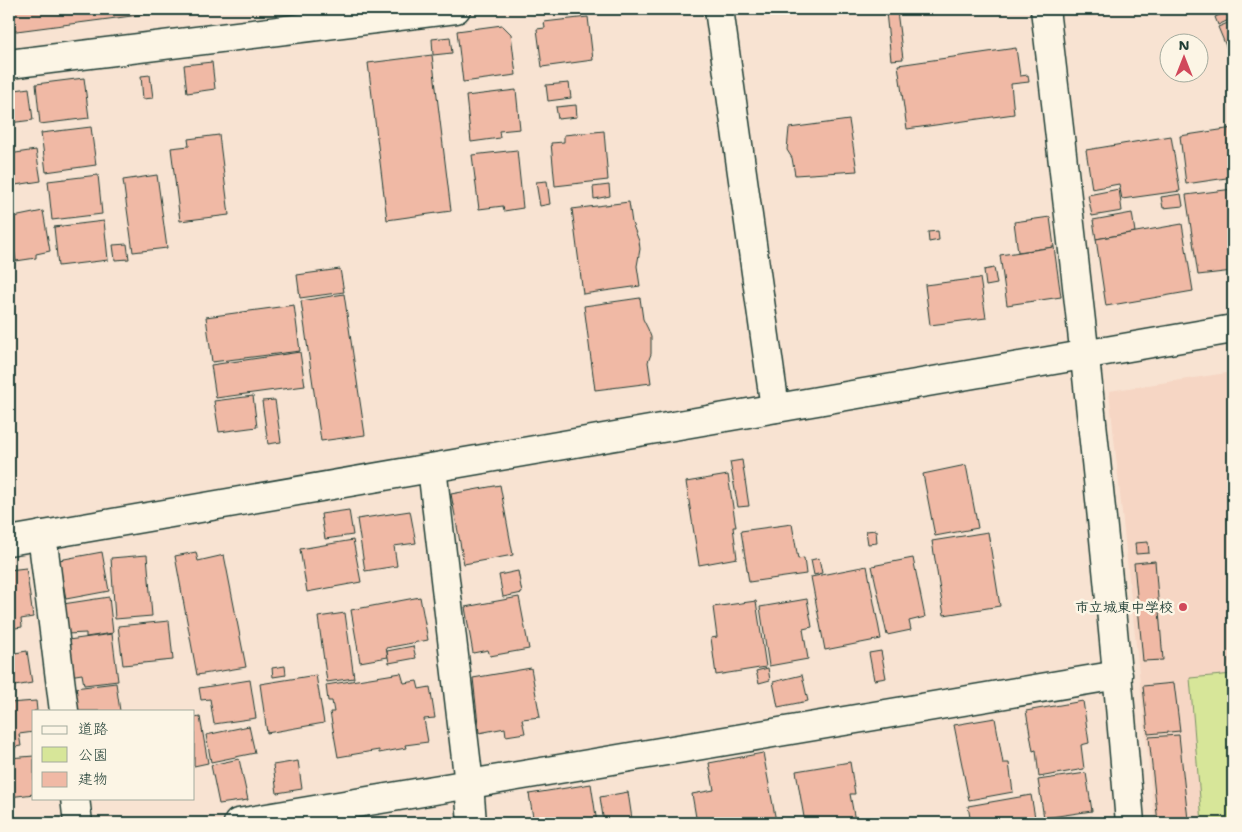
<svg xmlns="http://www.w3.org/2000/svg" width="1242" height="832" viewBox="0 0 1242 832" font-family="'Shantell Sans','Klee One',sans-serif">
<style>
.built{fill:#f6d6c4}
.green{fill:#d7e699;stroke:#7b9266}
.building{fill:#f0b9a5;stroke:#1f3d34}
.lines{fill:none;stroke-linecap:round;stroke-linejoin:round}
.street-casing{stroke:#1f3d34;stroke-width:31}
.secondary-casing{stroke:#1f3d34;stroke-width:31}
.street{stroke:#fcf5e5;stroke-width:28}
.secondary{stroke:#fcf5e5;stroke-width:28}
.poi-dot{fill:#d1495b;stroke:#fcf5e5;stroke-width:2}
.labels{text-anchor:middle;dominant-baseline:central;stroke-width:5;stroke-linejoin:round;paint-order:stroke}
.poi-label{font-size:14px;font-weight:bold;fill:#1f3d34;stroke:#fcf5e5;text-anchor:end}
</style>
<rect width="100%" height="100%" fill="#f8e3d2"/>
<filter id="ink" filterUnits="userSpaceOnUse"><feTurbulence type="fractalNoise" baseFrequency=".02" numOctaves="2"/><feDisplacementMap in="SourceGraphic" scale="10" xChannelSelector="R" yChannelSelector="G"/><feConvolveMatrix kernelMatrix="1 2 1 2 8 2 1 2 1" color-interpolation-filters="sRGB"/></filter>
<g filter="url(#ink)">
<polygon class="built" points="1233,372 1233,823 1155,823 1109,391"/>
<polygon class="green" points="1233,674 1233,823 1202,823 1190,678"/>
<g class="building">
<polygon points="9,9 146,9 147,14 9,32"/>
<polygon points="1233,9 1233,18 1218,25 1215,17"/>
<polygon points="897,11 903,59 891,60 886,12"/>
<polygon points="588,17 593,60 542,67 537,29 545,28 544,22"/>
<polygon points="1233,21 1233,63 1218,27"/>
<polygon points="502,25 511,34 516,75 463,82 457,31"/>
<polygon points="450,37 452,53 433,55 432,39"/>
<polygon points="1016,48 1020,76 1028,75 1029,82 1011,84 1014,114 907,129 898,65"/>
<polygon points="432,55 451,211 387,220 368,63"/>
<polygon points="212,62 215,89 187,93 184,65"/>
<polygon points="150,75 153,98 143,99 141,76"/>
<polygon points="84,78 89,118 40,124 36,84"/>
<polygon points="569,83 571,98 548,101 546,85"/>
<polygon points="29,88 33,120 9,123 9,91"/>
<polygon points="516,90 520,129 499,131 500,138 471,142 466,96"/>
<polygon points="576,105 577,117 558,119 556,107"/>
<polygon points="849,120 857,171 795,175 792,158 787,150 789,128"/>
<polygon points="91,127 96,165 46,172 41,133"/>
<polygon points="1233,128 1233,177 1186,184 1180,136"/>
<polygon points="604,131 608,180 555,186 551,143 564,142 564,135"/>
<polygon points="219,135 229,215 180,221 171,148 189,146 188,139"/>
<polygon points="1171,136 1180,191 1122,199 1119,184 1092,189 1086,150"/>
<polygon points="36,150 41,181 9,186 9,154"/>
<polygon points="517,150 523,208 504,211 503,206 479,209 472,155"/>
<polygon points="98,175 102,214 52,220 48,181"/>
<polygon points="157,175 167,248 133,252 123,180"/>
<polygon points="547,181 550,204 540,206 536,182"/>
<polygon points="609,185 610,196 594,199 593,187"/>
<polygon points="1119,189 1122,211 1092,216 1088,195"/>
<polygon points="1233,189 1233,271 1198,275 1186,195"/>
<polygon points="1181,194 1183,206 1163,208 1161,197"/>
<polygon points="629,202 632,223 639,241 640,249 637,266 640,286 583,294 572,209"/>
<polygon points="43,211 50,251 36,254 36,258 16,261 9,218"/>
<polygon points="1132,213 1135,232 1096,239 1093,220"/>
<polygon points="1050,217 1054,247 1018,252 1014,222"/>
<polygon points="104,221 108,260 58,266 54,227"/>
<polygon points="1182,224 1193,291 1106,306 1096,239"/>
<polygon points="938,231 939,240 929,242 928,232"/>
<polygon points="127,244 129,259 115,260 113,245"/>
<polygon points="1054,247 1061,297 1007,305 1000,255"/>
<polygon points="994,268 997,284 986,286 984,270"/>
<polygon points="340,269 344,292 300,298 297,275"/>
<polygon points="980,278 986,318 930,325 925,285"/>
<polygon points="344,294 365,435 321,441 301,301"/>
<polygon points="640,298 643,319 648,329 651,337 651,354 648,362 651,383 595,390 584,306"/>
<polygon points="294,305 300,351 212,362 206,317"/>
<polygon points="300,352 305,386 216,398 211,365"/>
<polygon points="253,396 257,427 219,432 214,401"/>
<polygon points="275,400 281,442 268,444 262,401"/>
<polygon points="742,460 749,506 738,507 730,462"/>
<polygon points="966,465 978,528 935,536 923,474"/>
<polygon points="728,475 736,527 733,527 737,558 699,565 686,482"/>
<polygon points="500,485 513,555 464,564 451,494"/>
<polygon points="349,510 353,535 325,539 321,514"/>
<polygon points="410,511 416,543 394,546 397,566 365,571 357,519"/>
<polygon points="792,524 798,559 804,558 806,574 749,582 741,531"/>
<polygon points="876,530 877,543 868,544 866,531"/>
<polygon points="988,532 1000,606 944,615 932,541"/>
<polygon points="353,540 361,582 307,592 300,549"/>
<polygon points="1148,542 1149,553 1136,554 1135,543"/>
<polygon points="102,552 109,591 66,599 59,560"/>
<polygon points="196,552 198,561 224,555 246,667 197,675 175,556"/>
<polygon points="147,555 152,616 115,619 111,558"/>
<polygon points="819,558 822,573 814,575 811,560"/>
<polygon points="913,558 925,617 909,621 911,630 887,635 872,566"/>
<polygon points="1155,561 1163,660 1143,661 1134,563"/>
<polygon points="867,566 881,639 825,650 811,577"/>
<polygon points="26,568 33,617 21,619 22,627 9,629 9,570"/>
<polygon points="518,571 522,593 503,597 499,575"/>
<polygon points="109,597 113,633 86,637 86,633 67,634 63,604"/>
<polygon points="420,597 428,640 386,648 388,657 360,662 351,610"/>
<polygon points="519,597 529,649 490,656 488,650 473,653 465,607"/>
<polygon points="807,599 812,627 803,629 808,659 769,666 760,607"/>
<polygon points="756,601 766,667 716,675 711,638 717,637 713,607"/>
<polygon points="345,613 354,678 327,682 318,617"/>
<polygon points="169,621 173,660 123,665 118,626"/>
<polygon points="112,634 118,681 84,685 82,674 69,676 61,641"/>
<polygon points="413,646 416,658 389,663 387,651"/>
<polygon points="27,651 32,683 9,687 9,654"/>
<polygon points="881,651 886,678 874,680 869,653"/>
<polygon points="285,666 286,675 273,677 272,668"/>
<polygon points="531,668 540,717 522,719 525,733 506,736 505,728 479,733 473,678"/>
<polygon points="768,668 770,680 759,683 756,671"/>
<polygon points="401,673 404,683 417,681 419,689 430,687 435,718 424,719 428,742 405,745 406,748 379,753 379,750 338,757 330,712 334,712 332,701 328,701 326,685"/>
<polygon points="316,675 324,723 267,733 260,684"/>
<polygon points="802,675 808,701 778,707 773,682"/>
<polygon points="250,680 256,718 214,724 210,699 201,700 199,688"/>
<polygon points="116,683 120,711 69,711 66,689"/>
<polygon points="1174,683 1180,731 1148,734 1143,686"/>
<polygon points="36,701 37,711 34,711 34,732 19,734 21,746 9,748 9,703"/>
<polygon points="1083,701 1089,743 1081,745 1084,769 1039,777 1036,750 1033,751 1026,711"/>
<polygon points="200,717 208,763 194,766 194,718"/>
<polygon points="995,718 1003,763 1009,763 1013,792 969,800 954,725"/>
<polygon points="249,726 255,753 211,762 206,735"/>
<polygon points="1179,735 1188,820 1158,823 1149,737"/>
<polygon points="763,753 776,821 789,818 790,823 697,823 692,794 714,790 709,763"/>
<polygon points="34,756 34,794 9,797 9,758"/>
<polygon points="239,759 248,800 219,804 211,765"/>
<polygon points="298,761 302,789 277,793 273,765"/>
<polygon points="850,762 855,794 850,794 855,821 840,823 805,823 796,771"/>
<polygon points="1086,773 1092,811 1044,818 1038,780"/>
<polygon points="591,784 597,823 534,823 529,794"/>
<polygon points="628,792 632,819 604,823 600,797"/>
<polygon points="1031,795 1036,823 971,823 968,806"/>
<polygon points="1092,817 1093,823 1049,823"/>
</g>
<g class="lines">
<g class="street-casing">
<g id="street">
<polyline points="719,9 775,408"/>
<path d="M 1045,9 C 1077,280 1108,551 1130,823"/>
<polyline points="9,64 456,9"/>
<polyline points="432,468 469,784 472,823"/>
<polyline points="42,535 64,711"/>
<polyline points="75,798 78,823"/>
<polyline points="238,823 1118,675"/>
</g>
</g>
<g class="secondary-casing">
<polyline id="secondary" points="9,541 1233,329"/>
</g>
<use href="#street" class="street"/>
<use href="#secondary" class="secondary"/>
</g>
</g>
<circle class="poi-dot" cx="1183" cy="607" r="5"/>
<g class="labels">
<g class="poi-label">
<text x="1173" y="607">市立城東中学校</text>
</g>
</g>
<rect width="1242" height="832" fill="none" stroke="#fcf5e5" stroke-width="30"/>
<rect x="15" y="15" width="1212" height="802" fill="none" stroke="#1f3d34" stroke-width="2" filter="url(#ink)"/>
<rect x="32" y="710" width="162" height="90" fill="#fcf5e5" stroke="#a4ab9e"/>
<rect x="42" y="726" width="25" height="8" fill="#fcf5e5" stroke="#a4ab9e"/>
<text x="78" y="734" font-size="15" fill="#1f3d34">道路</text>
<rect x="42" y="747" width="25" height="15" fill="#d7e699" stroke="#a4ab9e"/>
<text x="78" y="760" font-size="15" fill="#1f3d34">公園</text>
<rect x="42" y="772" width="25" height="15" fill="#f0b9a5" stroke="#a4ab9e"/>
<text x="78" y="784" font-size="15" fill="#1f3d34">建物</text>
<g transform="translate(1184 58)"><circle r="24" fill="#fcf5e5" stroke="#a4ab9e"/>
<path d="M0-4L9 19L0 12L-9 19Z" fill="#d1495b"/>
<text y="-8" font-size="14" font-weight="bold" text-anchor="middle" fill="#1f3d34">N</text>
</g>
</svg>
